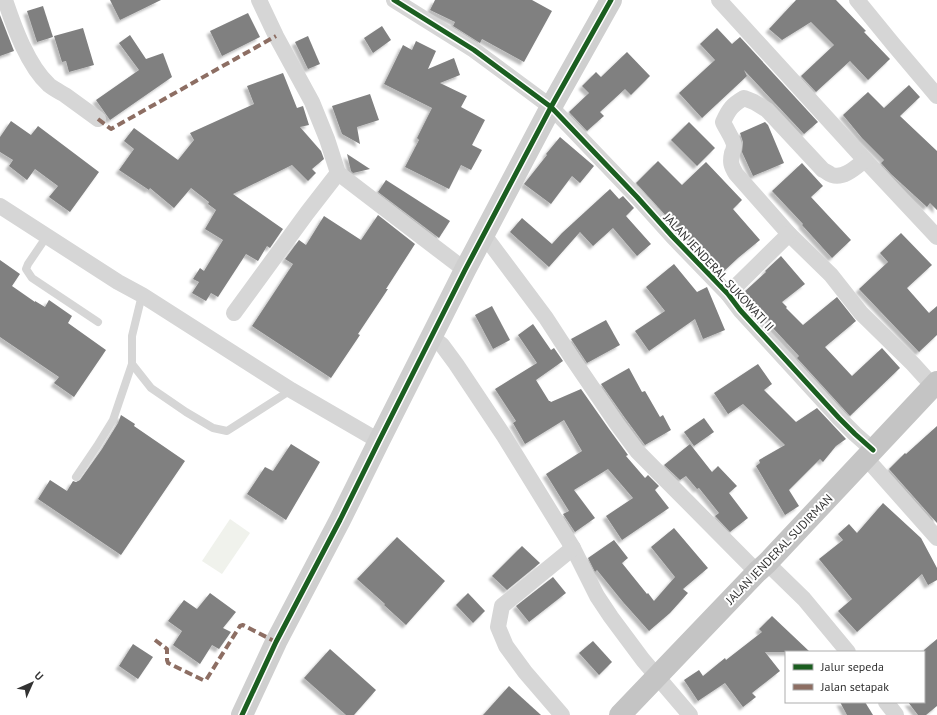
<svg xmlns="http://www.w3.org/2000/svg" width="937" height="715" viewBox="0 0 937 715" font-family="'PT Sans',sans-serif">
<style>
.green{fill:#f0f2ec}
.building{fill:#808080;filter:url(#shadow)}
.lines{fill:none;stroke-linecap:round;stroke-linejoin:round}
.lane{stroke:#d6d6d6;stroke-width:8}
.street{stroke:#d6d6d6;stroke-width:16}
.secondary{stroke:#cfcfcf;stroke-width:22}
.highway{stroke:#c4c4c4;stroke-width:22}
.quiet{stroke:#8d6e63;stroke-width:4;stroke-dasharray:8 4;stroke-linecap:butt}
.cycleway-casing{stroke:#fff;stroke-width:8}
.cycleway{stroke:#1b5e20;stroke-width:5}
.labels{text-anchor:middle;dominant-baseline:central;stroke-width:4;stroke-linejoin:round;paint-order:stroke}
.street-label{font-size:12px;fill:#323232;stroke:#fff}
</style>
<defs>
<filter id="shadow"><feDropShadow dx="-3.5" dy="3.5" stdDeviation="1" flood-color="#0004"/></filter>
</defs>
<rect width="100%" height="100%" fill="#fff"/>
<polygon class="green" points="230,519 250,533 222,574 202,561"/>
<g class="building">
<polygon points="110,0 161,0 120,20"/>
<polygon points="435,0 532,0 552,11 524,62 482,39 480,43 453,26 455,22 430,10"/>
<polygon points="796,0 836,0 866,31 864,32 890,59 868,80 850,61 816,92 801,76 834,45 811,22 782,40 769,29"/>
<polygon points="43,6 53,37 37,42 27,11"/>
<polygon points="248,13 260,37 222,56 210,31"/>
<polygon points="0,15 14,51 0,56"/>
<polygon points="382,26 391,40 373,53 364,38"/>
<polygon points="83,28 94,65 69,72 66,61 62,62 54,36"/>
<polygon points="717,28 732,44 740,37 818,122 804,134 744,70 747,76 702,118 679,93 715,60 700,44"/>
<polygon points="130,35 146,59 163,53 172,77 110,120 96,100 139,70 119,43"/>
<polygon points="308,36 320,64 308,69 295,42"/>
<polygon points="416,41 436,51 428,69 454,58 460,75 440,83 467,96 461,107 485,120 472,145 482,150 471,170 461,165 449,189 405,167 419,140 417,138 432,108 384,84 403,45 412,50"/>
<polygon points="627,52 650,76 631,95 625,89 600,112 604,116 587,131 569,112 589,93 582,86 596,72 601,77"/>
<polygon points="283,73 297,108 303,106 309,125 300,127 321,151 324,159 312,169 316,173 308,181 292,165 233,194 283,229 270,248 267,246 258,261 246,254 218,297 211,293 206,301 192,293 199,282 193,279 200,268 204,271 223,240 205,229 216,210 208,204 209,202 191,188 174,208 150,188 149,190 119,170 134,149 124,141 134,128 178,160 194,140 190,133 254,104 247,86"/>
<polygon points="909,85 920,97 900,116 937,151 937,210 930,203 927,207 891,174 881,163 884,160 862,138 843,115 868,92 884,108"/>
<polygon points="370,94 379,120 357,127 360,144 342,134 332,106"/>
<polygon points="11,121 31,135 38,126 99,172 70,212 49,197 58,186 35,169 27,180 9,166 13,160 0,152 0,137"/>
<polygon points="689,122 715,148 697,166 671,140"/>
<polygon points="765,122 768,125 784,163 753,176 742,152 743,142 740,133"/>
<polygon points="560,137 594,166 580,183 572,176 551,204 524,184 547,155 546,154"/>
<polygon points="347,154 370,169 353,173 351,171"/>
<polygon points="658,161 682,185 706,162 742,200 733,209 760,240 738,258 721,274 679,230 636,183"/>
<polygon points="802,163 823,186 811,197 851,240 832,258 802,225 803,224 772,191"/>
<polygon points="386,180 450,221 439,238 378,192"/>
<polygon points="610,189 619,199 623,196 634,208 626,216 651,244 637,256 613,228 593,246 580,232 549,267 510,232 522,218 552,244 562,233"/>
<polygon points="378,215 415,244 386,289 388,289 358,334 360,335 331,378 252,326 293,264 285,259 299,240 306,245 324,216 361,240"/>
<polygon points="901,233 932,265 907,288 929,313 937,306 937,335 919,352 859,289 888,262 880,253"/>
<polygon points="781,256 805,284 782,302 787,307 786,308 803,325 837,297 856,321 825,347 852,376 882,348 900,368 850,416 797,358 799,356 771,326 772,324 743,293 766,272 765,271"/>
<polygon points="0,260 20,274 12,286 35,302 35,301 45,307 49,300 72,316 68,323 106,350 74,397 54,383 59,377 0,337"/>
<polygon points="674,264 697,292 707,287 725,330 703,339 695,319 649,351 635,331 665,311 646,287"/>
<polygon points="492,306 510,340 493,349 475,315"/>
<polygon points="606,320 620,345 587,363 571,339"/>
<polygon points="533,324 551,350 554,348 563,361 536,380 549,401 550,401 551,402 581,389 609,429 628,455 626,456 645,478 648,475 659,486 655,490 669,508 622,540 606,516 633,498 608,469 574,490 595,518 575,532 563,514 569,511 546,474 582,451 564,420 525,444 513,423 516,421 495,389 537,363 518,335"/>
<polygon points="758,364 772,384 764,390 796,422 817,408 846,439 836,446 823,462 820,459 789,490 799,506 785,515 756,466 760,463 759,460 785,445 743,404 728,414 714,393"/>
<polygon points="629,368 642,392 645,391 660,417 663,415 671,430 645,445 625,418 601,384"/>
<polygon points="121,415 135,424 134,426 185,461 121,555 38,499 50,480 67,491 73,481 76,482 80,480 102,449 118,423"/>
<polygon points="704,418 714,432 694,446 684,432"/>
<polygon points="937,426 937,523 889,469 905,453 906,454"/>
<polygon points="291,444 320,462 286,520 247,494 265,467 273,471"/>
<polygon points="690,444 712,472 718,466 737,486 729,493 748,518 730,532 715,516 719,513 699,488 697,489 686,476 680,480 664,465"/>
<polygon points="883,503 921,538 937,568 937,580 928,585 922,574 857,632 838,611 852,599 819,559 843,540 838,534 849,524 857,533"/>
<polygon points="674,528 708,568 683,589 688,593 670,613 649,631 623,602 597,570 595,572 588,558 614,540 628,558 622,563 647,594 648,593 654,601 675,577 651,547"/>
<polygon points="397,537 445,581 406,625 384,605 385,604 357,579"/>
<polygon points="522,546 540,563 507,590 492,576"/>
<polygon points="553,577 566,593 529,622 516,606"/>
<polygon points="210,593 236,612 223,628 231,632 219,649 212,645 200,664 173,645 182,631 168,621 184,600 197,609"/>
<polygon points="468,593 485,611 473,623 456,605"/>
<polygon points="772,616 810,652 765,652 780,671 752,693 756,697 743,707 725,683 698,701 684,680 699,670 703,676 725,658 726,660 762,632 759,629"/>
<polygon points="937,639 937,706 926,715 918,715 908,702 924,702 924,650"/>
<polygon points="593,641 612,662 599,675 579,653"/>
<polygon points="133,644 153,657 138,679 119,666"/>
<polygon points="330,649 376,690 354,715 346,715 304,678"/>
<polygon points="509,686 541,715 483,715"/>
<polygon points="840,702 865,702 873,715 847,715"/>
</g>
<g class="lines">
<g class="lane">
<polyline points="47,236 28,264 26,269 32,278 98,322"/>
<polyline points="142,295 132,336 132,364 151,388 186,412 213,428 227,431 291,390"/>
<polyline points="76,477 97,446 113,420 132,364"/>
</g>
<g class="street">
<path d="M 5,0 C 14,27 28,66 49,85 C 54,89 60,92 65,95 C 76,103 87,111 98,119"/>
<polyline points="394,0 474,50 551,107 637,197 672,236 728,294 740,310 839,418 855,434 873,450"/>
<polyline points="719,0 865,160 937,237"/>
<polyline points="857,0 893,44 937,96"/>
<path d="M 865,160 C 856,167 844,179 832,175 C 829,174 826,171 823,170 L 767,110 L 754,102 L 744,98 C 732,105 729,109 723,122 C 726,129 734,140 734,146 C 734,147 733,152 732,153 C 730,162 731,166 736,174 L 789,234 L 831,275 L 861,313 L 913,364 L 933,386"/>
<polyline points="338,173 465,270"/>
<polyline points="0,206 118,282 142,295 291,390 379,441"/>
<polyline points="484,235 546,318 572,358 617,424 637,451 757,572"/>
<polyline points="728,294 789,234"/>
<polyline points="234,313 307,213 338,173 327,139 312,102 276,36 259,0"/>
<polyline points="432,337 442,345 456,364 504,436 573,548 597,596 611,617 643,660 690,715"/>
<polyline points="866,458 937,538"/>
<polyline points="767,563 804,599 848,652"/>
<polyline points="886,702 896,715"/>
<polyline points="562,715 525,672 506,646 498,627 502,606 573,548"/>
</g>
<polyline class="secondary" points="242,715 276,642 340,520 379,441 465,270 551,107 611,0"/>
<polyline class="highway" points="620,715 757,572 767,563 937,382"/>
<g class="quiet">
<polyline points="98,119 111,129 276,36"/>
<polyline points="155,640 167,649 167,660 168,663 203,680 206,680 240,626 243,625 276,642"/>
</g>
<g class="cycleway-casing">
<g id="cycleway">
<polyline points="394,0 474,50 551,107 637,197 672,236 728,294 740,310 839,418 855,434 873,450"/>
<polyline points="242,715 276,642 340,520 379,441 465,270 551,107 611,0"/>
</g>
</g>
<use href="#cycleway" class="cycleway"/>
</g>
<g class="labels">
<g class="street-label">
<text transform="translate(719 272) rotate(47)">JALAN JENDERAL SUKOWATI II</text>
<text transform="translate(779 549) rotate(-46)">JALAN JENDERAL SUDIRMAN</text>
</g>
</g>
<rect x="785" y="651" width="140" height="52" fill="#ffffff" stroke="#adadad"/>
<rect x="793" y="664" width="20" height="6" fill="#1b5e20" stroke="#adadad"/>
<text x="821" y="671" font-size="12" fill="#323232">Jalur sepeda</text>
<rect x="793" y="684" width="20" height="6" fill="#8d6e63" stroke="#adadad"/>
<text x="821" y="691" font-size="12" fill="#323232">Jalan setapak</text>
<g transform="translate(32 683) rotate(45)" stroke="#ffffff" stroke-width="3" paint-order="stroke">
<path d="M0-3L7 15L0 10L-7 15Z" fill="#323232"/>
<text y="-6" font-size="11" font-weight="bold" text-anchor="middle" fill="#323232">U</text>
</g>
</svg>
